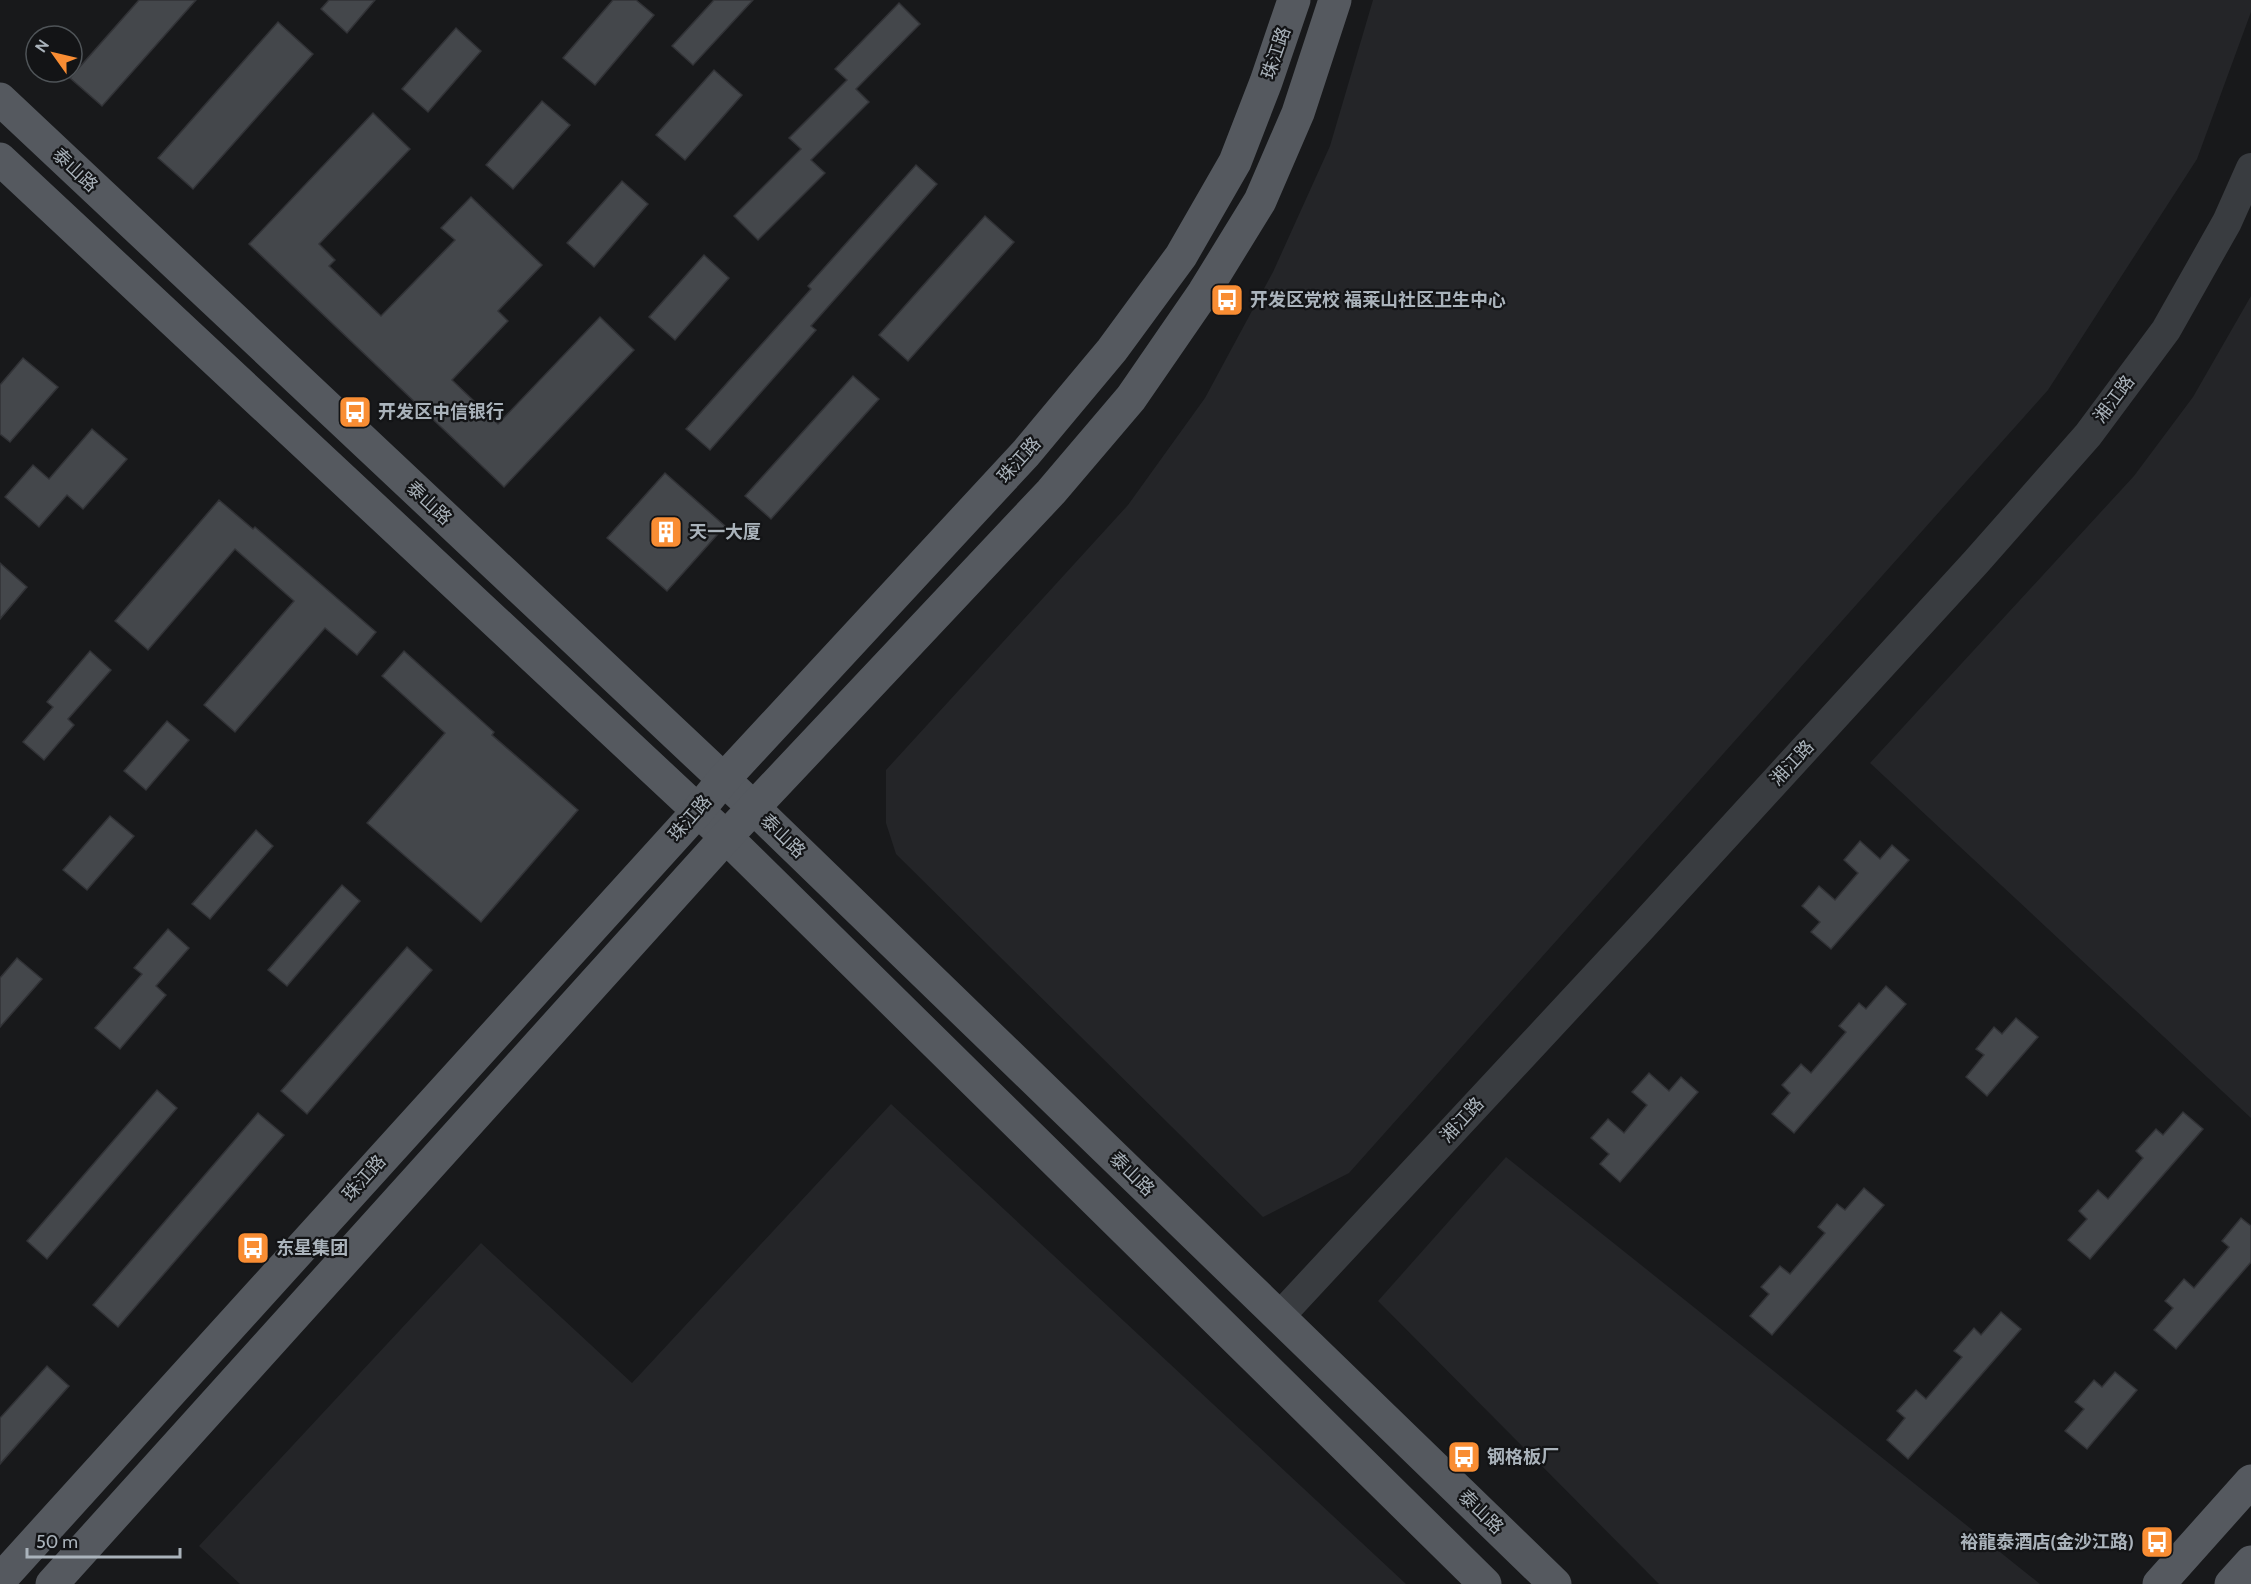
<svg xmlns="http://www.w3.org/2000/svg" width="2251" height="1584" viewBox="0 0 2251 1584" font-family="Cabin,'Noto Sans SC',sans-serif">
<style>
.built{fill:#242528}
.building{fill:#44474b;stroke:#323337;stroke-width:1.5}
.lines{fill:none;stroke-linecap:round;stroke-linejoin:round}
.minor{stroke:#393c40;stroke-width:30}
.major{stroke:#55595f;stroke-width:33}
.labels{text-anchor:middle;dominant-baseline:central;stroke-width:4.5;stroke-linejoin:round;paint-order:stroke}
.street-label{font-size:18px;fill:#aab3bb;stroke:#131416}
.poi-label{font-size:18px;font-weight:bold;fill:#aab3bb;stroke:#131416;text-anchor:start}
</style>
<rect width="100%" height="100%" fill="#18191b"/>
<g class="built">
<polygon points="1373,0 2251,0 2251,12 2197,159 2048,390 1349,1173 1263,1217 896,854 886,823 886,770 1128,505 1205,398 1273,272 1330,146"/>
<polygon points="2251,296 2251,1118 1870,763 2134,476 2193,397"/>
<polygon points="891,1104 1406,1584 240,1584 199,1546 481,1243 632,1383"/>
<polygon points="1506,1157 2040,1584 1659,1584 1378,1301"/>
</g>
<g class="building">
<polygon points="139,0 196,0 102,106 70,78"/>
<polygon points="329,0 375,0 347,33 321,9"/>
<polygon points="613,0 636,0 654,15 595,85 563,58"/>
<polygon points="714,0 753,0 693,65 672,46"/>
<polygon points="899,3 920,24 856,89 869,102 811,160 825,173 758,240 734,216 801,149 789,138 847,80 835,69"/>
<polygon points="278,22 313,54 193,189 158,158"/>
<polygon points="456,28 481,51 428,112 402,89"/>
<polygon points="714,70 742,95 685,160 656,135"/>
<polygon points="542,101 570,125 513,189 486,165"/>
<polygon points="373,113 410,149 319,244 335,260 329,266 381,316 455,240 441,228 471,197 542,265 498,311 508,321 452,380 498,424 600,317 634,350 504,487 249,244"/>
<polygon points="916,165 937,184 811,326 816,330 710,450 686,429 811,289 808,286"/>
<polygon points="622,181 648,204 594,267 567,243"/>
<polygon points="985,216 1014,242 908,361 879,335"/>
<polygon points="704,255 729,278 675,340 649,317"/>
<polygon points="23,358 58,387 10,442 0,434 0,385"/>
<polygon points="853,376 879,399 771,519 745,496"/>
<polygon points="92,429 127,459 83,509 67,495 39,527 5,497 33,465 49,479"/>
<polygon points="665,473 725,526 667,591 607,538"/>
<polygon points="219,500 253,529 255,527 376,632 357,655 325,628 235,732 204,705 294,601 235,549 148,650 115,621"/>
<polygon points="0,563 27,587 0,619"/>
<polygon points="90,651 111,670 68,719 74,725 44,760 23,742 53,707 47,702"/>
<polygon points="404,651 494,732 492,735 578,810 481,922 367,823 445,733 382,676"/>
<polygon points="167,721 189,740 146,790 124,771"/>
<polygon points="110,816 134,836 87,890 63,870"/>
<polygon points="256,830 273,846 210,919 192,904"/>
<polygon points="1860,841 1880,859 1892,845 1909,860 1831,949 1811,932 1820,922 1802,906 1819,886 1835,900 1858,873 1844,860"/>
<polygon points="342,885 360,901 287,986 268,970"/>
<polygon points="168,929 189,948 156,986 166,995 120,1049 95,1028 142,974 134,968"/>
<polygon points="407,947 432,970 307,1114 281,1091"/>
<polygon points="17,958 42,979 0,1027 0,978"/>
<polygon points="1886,986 1906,1004 1794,1133 1772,1114 1790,1093 1782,1085 1801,1064 1811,1073 1846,1032 1839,1026 1859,1003 1866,1009"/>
<polygon points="2016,1018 2038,1037 1987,1096 1966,1077 1984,1055 1976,1049 1994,1027 2002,1034"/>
<polygon points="1649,1073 1669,1091 1681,1077 1698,1092 1620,1182 1600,1164 1609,1154 1591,1138 1608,1119 1624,1133 1647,1105 1632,1092"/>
<polygon points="157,1090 177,1108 47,1259 27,1241"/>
<polygon points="2183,1112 2203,1129 2090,1259 2068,1240 2087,1219 2079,1211 2098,1190 2108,1199 2143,1158 2136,1151 2156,1129 2163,1135"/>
<polygon points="258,1113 284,1135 118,1327 93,1305"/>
<polygon points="1864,1188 1884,1205 1772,1335 1750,1316 1769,1294 1761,1287 1780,1266 1790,1274 1825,1233 1818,1227 1837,1204 1845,1210"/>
<polygon points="2241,1218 2251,1226 2251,1262 2176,1349 2154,1330 2173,1308 2165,1301 2184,1279 2194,1288 2229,1247 2222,1241"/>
<polygon points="2001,1312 2021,1329 1908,1459 1887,1440 1905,1418 1897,1411 1916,1390 1926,1399 1962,1357 1954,1351 1974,1328 1981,1335"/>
<polygon points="47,1366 69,1386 0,1464 0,1418"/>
<polygon points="2115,1372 2137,1390 2087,1449 2065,1431 2084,1409 2075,1402 2094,1380 2102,1387"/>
</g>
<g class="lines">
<polyline class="minor" points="1279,1317 1640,929 1976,562 2088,435 2166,330 2227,222 2251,168"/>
<g class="major">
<polyline points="0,99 754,808 1555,1584"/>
<polyline points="0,159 726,837 1485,1584"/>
<polyline points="0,1580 697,812 723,780 1026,453 1112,350 1181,256 1235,162 1266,82 1294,0"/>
<polyline points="52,1584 726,837 1051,492 1131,398 1204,292 1260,201 1298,113 1335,0"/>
<polyline points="2159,1584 2251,1481"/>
<polyline points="2231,1584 2251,1562"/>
</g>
</g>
<defs>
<g id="bus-square" transform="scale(1.725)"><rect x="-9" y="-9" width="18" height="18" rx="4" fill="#f98d33" stroke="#131416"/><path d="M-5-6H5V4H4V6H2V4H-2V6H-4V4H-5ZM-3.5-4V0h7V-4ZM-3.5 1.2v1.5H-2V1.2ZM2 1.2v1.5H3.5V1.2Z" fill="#fff"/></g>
<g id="building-square" transform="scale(1.725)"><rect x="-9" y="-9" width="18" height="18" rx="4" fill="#f98d33" stroke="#131416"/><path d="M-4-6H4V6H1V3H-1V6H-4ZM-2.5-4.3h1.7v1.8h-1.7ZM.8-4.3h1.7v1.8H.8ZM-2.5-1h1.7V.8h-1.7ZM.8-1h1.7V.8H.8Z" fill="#fff"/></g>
</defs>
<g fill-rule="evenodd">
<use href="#bus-square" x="1227" y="300"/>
<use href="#bus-square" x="355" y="412"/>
<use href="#building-square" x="666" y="532"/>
<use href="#bus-square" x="253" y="1248"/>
<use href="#bus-square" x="1464" y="1457"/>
<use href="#bus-square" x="2157" y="1542"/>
</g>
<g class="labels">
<g class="street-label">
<text transform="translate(1276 53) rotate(-71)">珠江路</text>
<text transform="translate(75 170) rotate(43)">泰山路</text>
<text transform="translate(2114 399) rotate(-53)">湘江路</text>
<text transform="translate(1019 460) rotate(-48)">珠江路</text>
<text transform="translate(429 503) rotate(43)">泰山路</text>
<text transform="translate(1792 763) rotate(-47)">湘江路</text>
<text transform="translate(690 818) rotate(-49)">珠江路</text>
<text transform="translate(783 836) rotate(44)">泰山路</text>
<text transform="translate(1462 1120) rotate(-47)">湘江路</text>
<text transform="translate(1132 1174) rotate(44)">泰山路</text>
<text transform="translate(364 1178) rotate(-48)">珠江路</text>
<text transform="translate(1481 1512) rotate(44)">泰山路</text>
</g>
<g class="poi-label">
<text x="1250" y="300">开发区党校 福莱山社区卫生中心</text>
<text x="378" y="412">开发区中信银行</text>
<text x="689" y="532">天一大厦</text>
<text x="276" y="1248">东星集团</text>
<text x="1487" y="1457">钢格板厂</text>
<text x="2134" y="1542" text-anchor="end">裕龍泰酒店(金沙江路)</text>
</g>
</g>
<g transform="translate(54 54) rotate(304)"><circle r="28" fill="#131416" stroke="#4f5458" stroke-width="1.5"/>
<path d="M0-4.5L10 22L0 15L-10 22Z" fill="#f98d33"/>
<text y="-9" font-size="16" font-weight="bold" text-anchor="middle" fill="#aab3bb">N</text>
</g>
<path d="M27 1548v9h153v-9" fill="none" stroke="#aab3bb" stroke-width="3"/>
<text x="36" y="1548" font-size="18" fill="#aab3bb" stroke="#131416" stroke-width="4.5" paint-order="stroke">50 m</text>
</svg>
